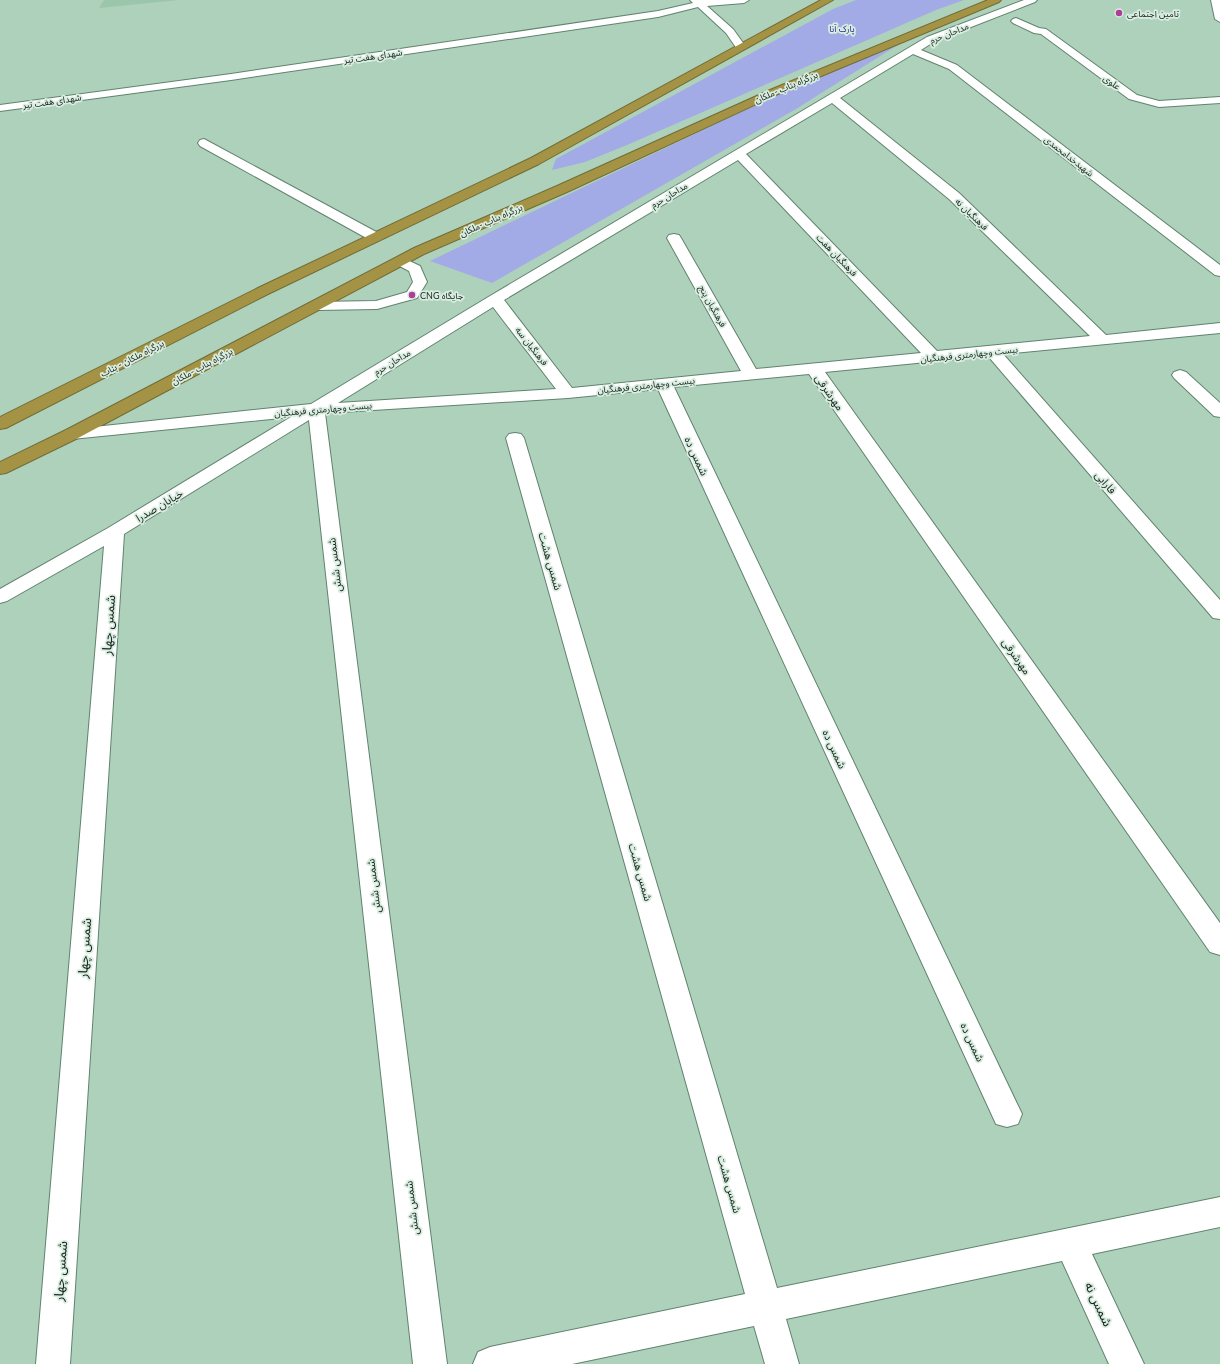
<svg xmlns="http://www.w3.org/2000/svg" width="1220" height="1364" viewBox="0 0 1220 1364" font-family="Lato,'Noto Sans Arabic',sans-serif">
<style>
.built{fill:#9bc6ab}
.green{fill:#a2abe6}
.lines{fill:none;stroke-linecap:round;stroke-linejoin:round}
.minor-casing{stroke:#61836e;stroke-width:2}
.highway-casing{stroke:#726c36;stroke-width:2}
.minor{fill:#fff;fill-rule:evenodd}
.highway{fill:#a49344;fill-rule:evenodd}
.poi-dot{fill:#af3c97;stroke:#daede1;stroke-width:1.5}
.labels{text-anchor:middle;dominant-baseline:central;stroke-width:3.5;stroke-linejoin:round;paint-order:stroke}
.far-poi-label{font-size:9px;fill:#16241c;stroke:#daede1;text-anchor:start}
.far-park-label{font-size:9px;fill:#2d288c;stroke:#daede1}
.far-street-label{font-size:9px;fill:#16241c;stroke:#daede1}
.street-label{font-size:11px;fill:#16241c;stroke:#daede1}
.near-street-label{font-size:13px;fill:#16241c;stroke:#daede1}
</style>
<rect width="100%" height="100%" fill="#add1ba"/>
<polygon class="built" points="104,0 179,0 99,8"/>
<g class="green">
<polygon points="856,0 964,0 936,10 627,145 585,162 552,170 556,159 833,9"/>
<polygon points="904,41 796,109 492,283 430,261 780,93"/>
</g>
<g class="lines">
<g class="minor-casing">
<g id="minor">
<polygon points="690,0 749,0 744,3 707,6 733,29 746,47 745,49 737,49 726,33 698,7 658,17 231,80 0,111 0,105 231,74 658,11 693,3"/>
<path d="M 1024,0 L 1037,0 L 1035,2 L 935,41 L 921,50 L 957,65 L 1220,265 L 1220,276 L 1215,275 L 949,69 L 913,54 L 840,98 L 959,193 L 1106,335 L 1220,323 L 1220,333 L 1003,354 L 1220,600 L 1220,619 L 1213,618 L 988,356 L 825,372 L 1220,923 L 1220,955 L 1210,952 L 809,374 L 674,387 L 1022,1114 L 1018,1124 L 1007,1127 L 996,1124 L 658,389 L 568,398 L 325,413 L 447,1364 L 413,1364 L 309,420 L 124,534 L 70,1364 L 36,1364 L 104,546 L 7,601 L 0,603 L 0,589 L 108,528 L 291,417 L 72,439 L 66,438 L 63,434 L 66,430 L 311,404 L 490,296 L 927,37 ZM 832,103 L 949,199 L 1090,336 L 937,351 L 746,154 ZM 738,160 L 921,353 L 756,369 L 681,238 L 679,235 L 674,234 L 669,235 L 667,238 L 741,371 L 572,388 L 504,300 ZM 493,307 L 556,389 L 338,403 Z"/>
<polygon points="1211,0 1220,0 1220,22 1215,19"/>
<polygon points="1016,18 1039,28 1046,29 1137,95 1159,101 1220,97 1220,103 1159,107 1129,99 1041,34 1034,33 1013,23 1011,21 1013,19"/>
<polygon points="204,139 380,234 382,237 380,240 375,241 370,240 200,146 198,143 200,140"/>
<polygon points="401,257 420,266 427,282 417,298 377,309 317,310 312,309 310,306 312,303 317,302 376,301 407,292 413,282 409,271 396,264 394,261 396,258"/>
<polygon points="1180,370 1186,372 1220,403 1220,417 1214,416 1174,378 1172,375 1174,372"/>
<polygon points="515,433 521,434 524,438 777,1288 1220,1197 1220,1227 1092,1254 1144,1364 1109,1364 1062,1261 786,1319 799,1364 765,1364 754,1326 572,1364 473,1364 478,1352 490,1347 745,1294 506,438 509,434"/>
</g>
</g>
<g class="highway-casing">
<g id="highway">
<polygon points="821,0 833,0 539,164 268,294 6,428 0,429 0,417 258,288 531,158"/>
<polygon points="988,0 1001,0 999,2 778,94 567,192 424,254 78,438 6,473 0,474 0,462 66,430 414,248 557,186 770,90"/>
</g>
</g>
<use href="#minor" class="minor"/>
<use href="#highway" class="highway"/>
</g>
<g class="poi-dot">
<circle cx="1119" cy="13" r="4"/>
<circle cx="412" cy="295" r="4"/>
</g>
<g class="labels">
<g class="far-poi-label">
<text x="1127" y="13">تامین اجتماعی</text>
<text x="420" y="295">CNG جایگاه</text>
</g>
<g class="far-park-label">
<text x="842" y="28">پارک آنا</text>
</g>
<g class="far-street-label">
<text transform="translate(949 33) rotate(-22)">مداحان حرم</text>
<text transform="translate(373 56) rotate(-8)">شهدای هفت تیر</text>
<text transform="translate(1112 82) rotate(36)">علوی</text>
<text transform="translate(786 87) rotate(-23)">بزرگراه بناب -ملکان</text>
<text transform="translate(52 101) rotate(-8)">شهدای هفت تیر</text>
<text transform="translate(1069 156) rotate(38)">شهیدخدامحمدی</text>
<text transform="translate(669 195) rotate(-31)">مداحان حرم</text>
<text transform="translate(972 214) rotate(44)">فرهنگیان نه</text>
<text transform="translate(491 220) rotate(-24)">بزرگراه بناب -ملکان</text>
<text transform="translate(837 255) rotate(46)">فرهنگیان هفت</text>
<text transform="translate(713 306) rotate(61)">فرهنگیان پنج</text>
<text transform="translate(532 346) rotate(52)">فرهنگیان سه</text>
<text transform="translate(969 354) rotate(-6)">بیست وچهارمتری فرهنگیان</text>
<text transform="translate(132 358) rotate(-27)">بزرگراه ملکان - بناب</text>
<text transform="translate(392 362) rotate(-31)">مداحان حرم</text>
<text transform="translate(202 366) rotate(-28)">بزرگراه بناب -ملکان</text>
<text transform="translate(646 385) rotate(-6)">بیست وچهارمتری فرهنگیان</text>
<text transform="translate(323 409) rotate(-5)">بیست وچهارمتری فرهنگیان</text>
</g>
<g class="street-label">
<text transform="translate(830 392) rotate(55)">مهرشرقی</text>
<text transform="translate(697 456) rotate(65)">شمس ده</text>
<text transform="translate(1106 482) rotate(49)">فارابی</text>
<text transform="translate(159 505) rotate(-31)">خیابان صدرا</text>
<text transform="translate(551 561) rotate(74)">شمس هشت</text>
<text transform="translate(334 565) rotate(-97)">شمس شش</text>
<text transform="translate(1017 656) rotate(55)">مهرشرقی</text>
<text transform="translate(835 749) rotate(65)">شمس ده</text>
<text transform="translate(641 872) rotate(74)">شمس هشت</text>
<text transform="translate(373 886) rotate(-97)">شمس شش</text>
<text transform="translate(973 1042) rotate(65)">شمس ده</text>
<text transform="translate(730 1184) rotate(74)">شمس هشت</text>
<text transform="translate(411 1208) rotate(-97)">شمس شش</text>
</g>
<g class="near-street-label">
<text transform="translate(108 625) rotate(-86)">شمس چهار</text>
<text transform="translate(84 948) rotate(-86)">شمس چهار</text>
<text transform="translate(60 1271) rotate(-86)">شمس چهار</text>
<text transform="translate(1099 1304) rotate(65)">شمس نه</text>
</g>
</g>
</svg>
